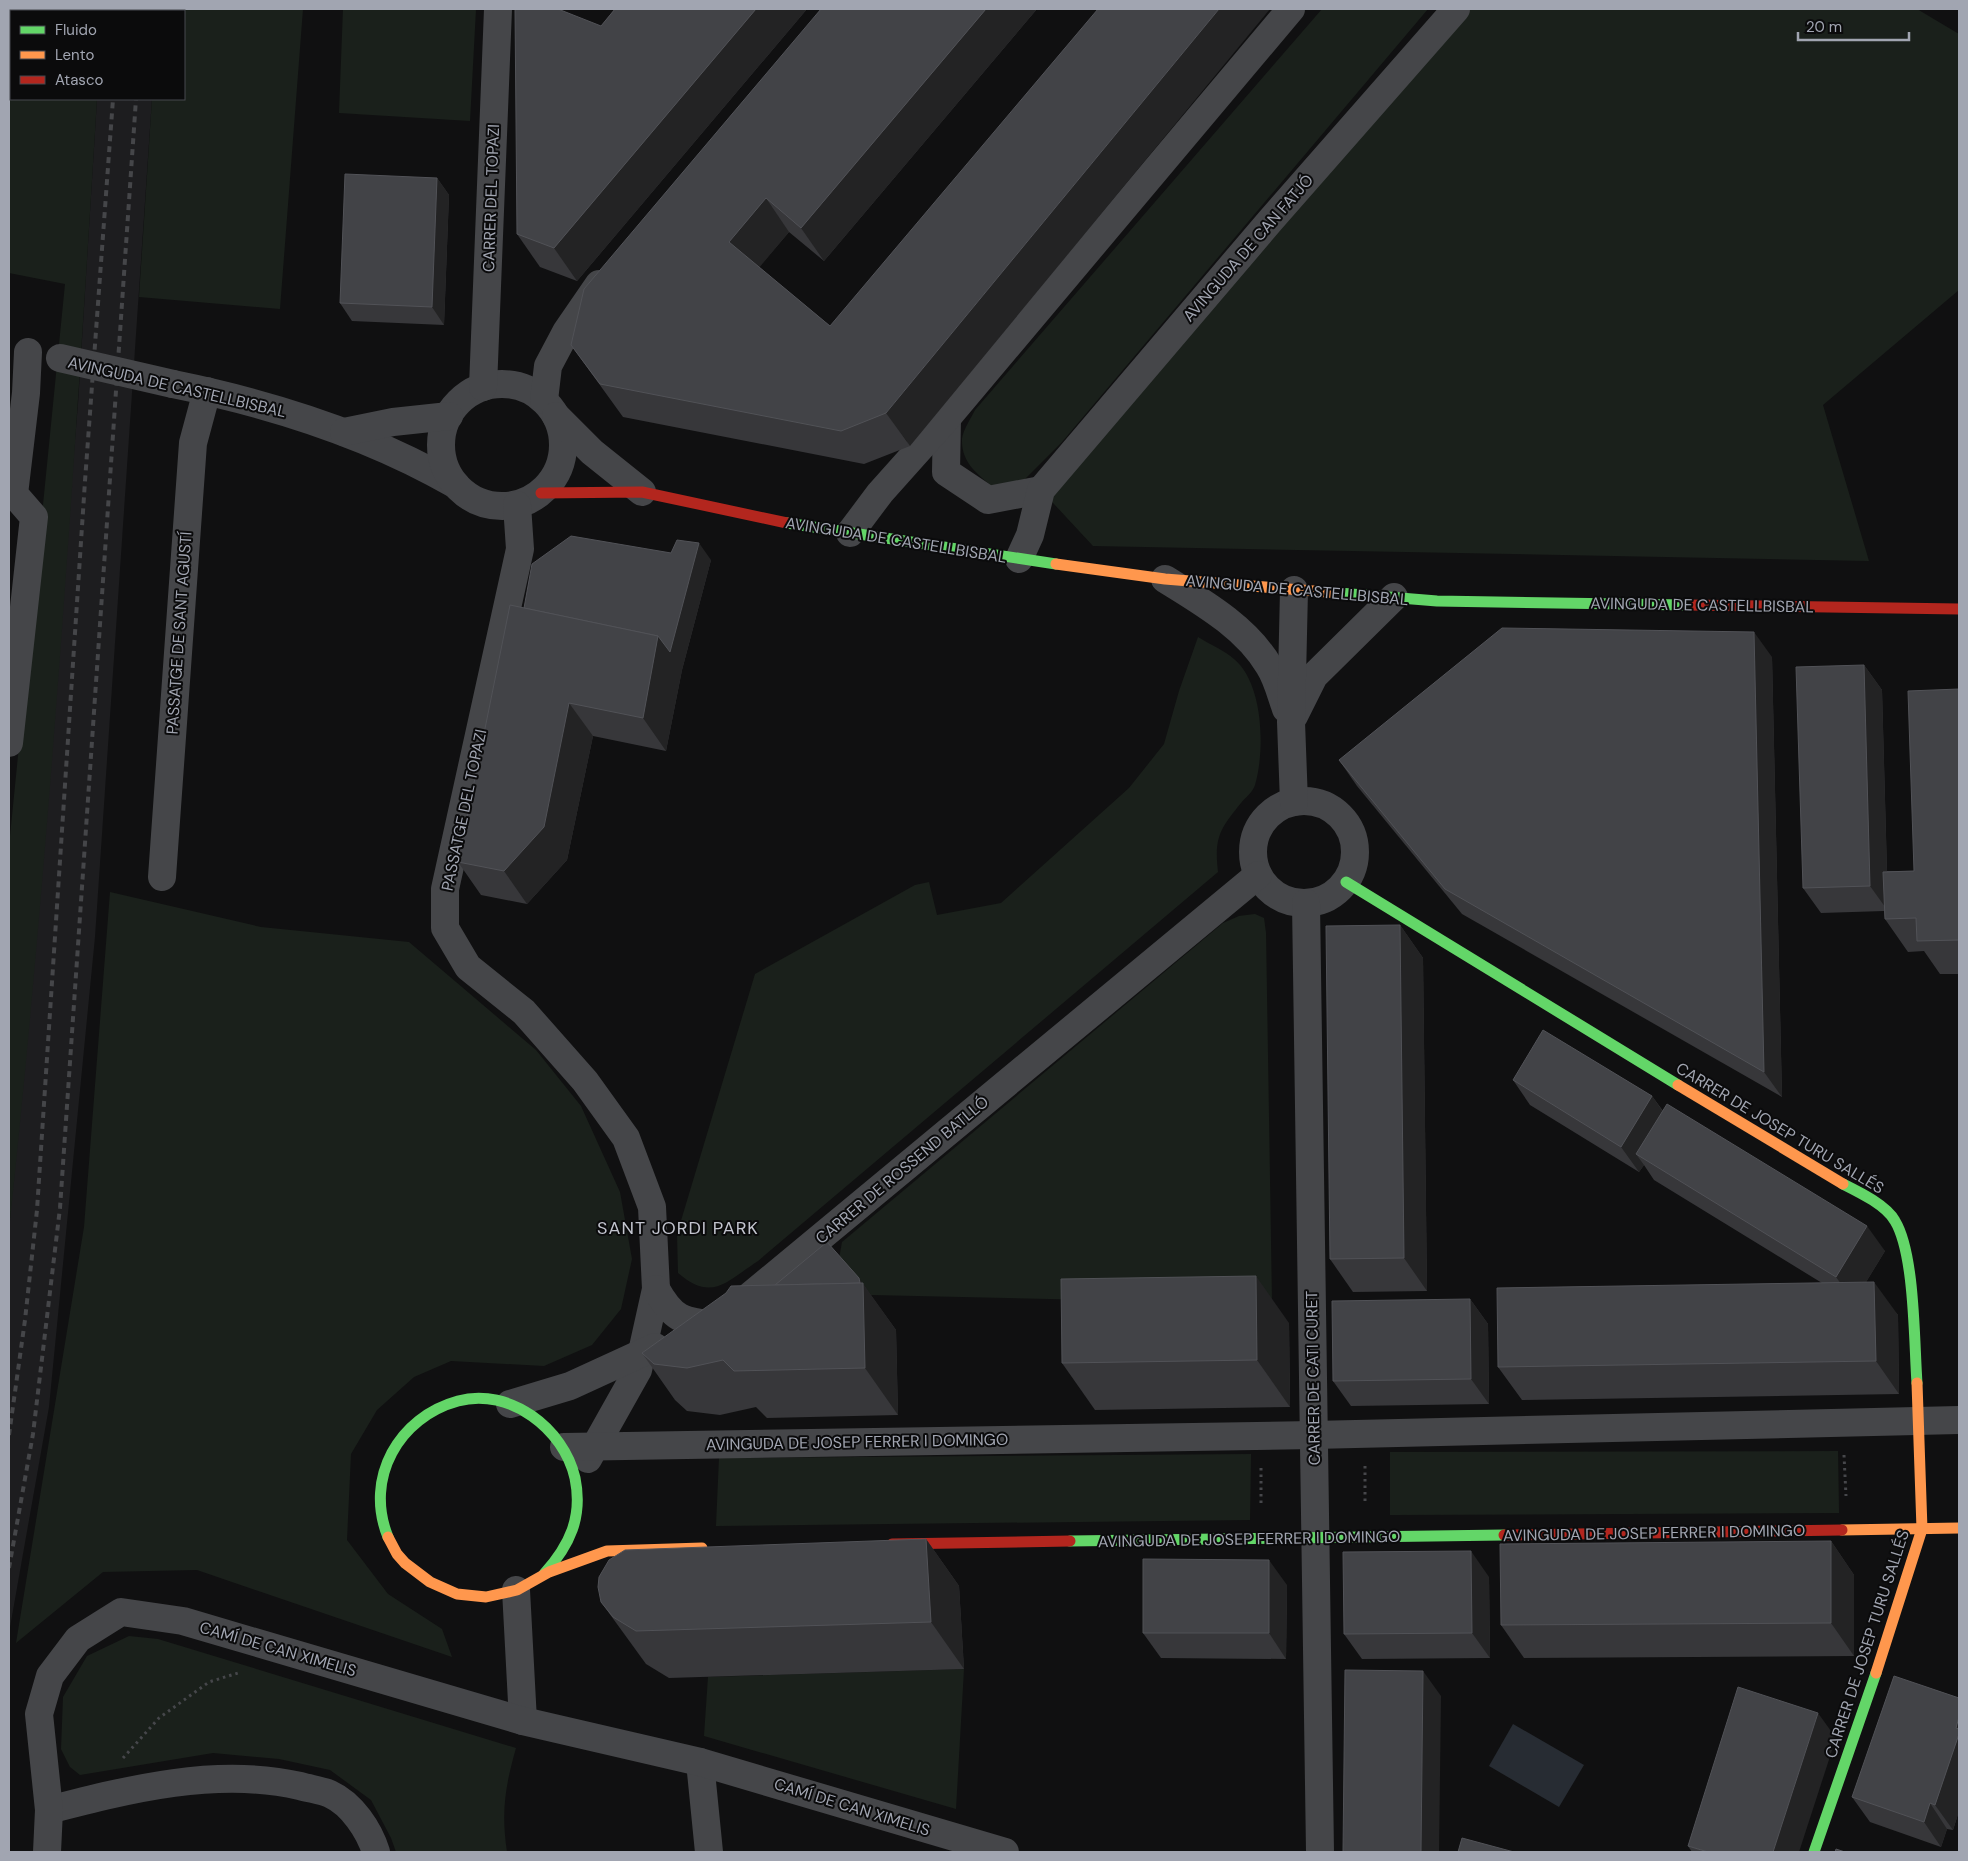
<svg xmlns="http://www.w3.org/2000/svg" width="1968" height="1861" viewBox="0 0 1968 1861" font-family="'DM Sans',sans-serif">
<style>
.built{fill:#1d1d1f}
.green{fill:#1a201b}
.water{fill:#272c33}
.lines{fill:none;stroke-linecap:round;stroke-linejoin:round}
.path{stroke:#46474b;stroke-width:3;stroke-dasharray:2.5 4;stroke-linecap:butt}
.street{stroke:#454649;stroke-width:28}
.fast{stroke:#63d668;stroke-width:11}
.slow{stroke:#ff974d;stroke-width:11}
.jam{stroke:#b3261e;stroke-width:11}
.rail{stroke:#454649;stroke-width:4;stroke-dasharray:6 5;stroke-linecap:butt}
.street-bridge{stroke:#454649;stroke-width:28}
.wall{fill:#37373a}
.shaded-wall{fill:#232324}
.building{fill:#424347;stroke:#515257}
.labels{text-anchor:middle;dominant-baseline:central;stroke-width:4;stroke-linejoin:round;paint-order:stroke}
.street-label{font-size:16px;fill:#a1a5b1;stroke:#0b0b0c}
.neighbourhood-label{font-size:18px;letter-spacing:1px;fill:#c2c4ce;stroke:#0b0b0c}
</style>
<rect width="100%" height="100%" fill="#101011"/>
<g class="built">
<rect x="102" y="9" width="56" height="2"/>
<polygon points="97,99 152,99 95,937 49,1407 9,1633 9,1230 78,404"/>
</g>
<g class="green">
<path d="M 9,9 L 102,9 L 102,11 L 11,11 L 11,99 L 97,99 C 74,476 49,854 9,1230 L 9,846 L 65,284 L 9,273 Z"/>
<polygon points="158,9 303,9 280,309 139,297 152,99 184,99 184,11 158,11"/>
<polygon points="343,9 476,9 470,121 339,113"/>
<path d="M 1322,9 L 1428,9 L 1062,442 L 1021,483 L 993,487 C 977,474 961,462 962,439 C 963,430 971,418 975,410 Z"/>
<polygon points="1458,9 1917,9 1959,34 1959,290 1823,405 1869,561 1093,546 1041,490"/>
<path d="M 1198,637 C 1209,644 1224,650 1234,659 C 1264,684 1265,751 1255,785 C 1253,792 1245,798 1241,803 C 1220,829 1214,837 1218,872 L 758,1261 C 726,1282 712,1302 678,1273 L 677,1234 L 755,974 L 915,885 L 929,882 L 937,915 L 1001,903 L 1129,788 L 1164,744 L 1179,691 Z"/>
<polygon points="110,892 261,927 409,942 536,1050 581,1106 620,1192 632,1259 621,1309 592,1345 544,1366 451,1361 414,1377 377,1410 351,1454 347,1540 388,1594 442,1629 452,1657 197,1570 103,1572 16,1643 84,1227"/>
<polygon points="1255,914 1264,918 1266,933 1272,1304 871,1295 839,1259 842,1242 1223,923 1239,916"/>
<polygon points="1838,1451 1839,1513 1390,1515 1390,1452"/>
<polygon points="1251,1454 1250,1520 716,1526 719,1458"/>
<path d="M 129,1636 L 158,1639 L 516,1748 C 505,1787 501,1812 507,1852 L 396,1852 L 391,1838 L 371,1800 L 330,1770 L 279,1759 L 213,1753 L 80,1775 L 70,1767 L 61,1749 L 63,1697 L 87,1656 Z"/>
<polygon points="964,1669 956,1809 704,1736 708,1677"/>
</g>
<polygon class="water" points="1513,1724 1584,1765 1559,1807 1489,1766"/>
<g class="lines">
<g class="path">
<polyline points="1844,1455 1846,1496"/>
<polyline points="1365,1466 1365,1505"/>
<polyline points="1261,1468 1261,1506"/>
<polyline points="123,1758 159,1718 209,1682 238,1673"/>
</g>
<g class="street">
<path d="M 173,384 C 272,404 368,434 456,485"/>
<circle cx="502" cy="445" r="61"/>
<polyline points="483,387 498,9"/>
<polyline points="544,400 548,366 566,332 599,284"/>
<polyline points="556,416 592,452 642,492"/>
<polyline points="947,418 946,472 988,500 1041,490"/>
<polyline points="344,432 393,422 449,416"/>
<polyline points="517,505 520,549 445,889 445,928 468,967 524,1012 585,1081 626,1138 652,1207 656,1289 638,1370 588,1459"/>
<polyline points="850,533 880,493 947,418 1291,9"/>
<polyline points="1019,559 1030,535 1041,490 1270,221 1456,9"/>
<path d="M 1165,579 C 1202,602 1246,627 1269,666 C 1277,678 1281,695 1286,709"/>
<polyline points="1294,716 1314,676 1394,597"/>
<polyline points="9,743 34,517 14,494 26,393 28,352"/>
<circle cx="1304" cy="852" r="51"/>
<polyline points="1294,802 1291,722 1294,590"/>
<polyline points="162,877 193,443 207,391"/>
<polyline points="1306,903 1320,1852"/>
<path d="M 656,1289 C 672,1318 683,1323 716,1324"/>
<polyline points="734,1309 1258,875"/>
<polyline points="510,1404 570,1386 655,1347"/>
<polyline points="564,1447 1313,1435 1959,1420"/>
<polyline points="516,1590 523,1721"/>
<polyline points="700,1762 709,1852"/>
<path d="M 49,1810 C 130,1789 217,1767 300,1786 C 310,1789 321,1790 330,1794 C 352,1804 369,1830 376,1852"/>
<polyline points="47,1852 49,1810 39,1714 50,1676 78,1639 121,1612 183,1621 523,1721 700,1762 1005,1852"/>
</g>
<g class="fast">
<polyline points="787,523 1056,564"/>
<polyline points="1339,593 1437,601 1687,605"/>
<polyline points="1346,882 1678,1085"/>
<path d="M 1843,1184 C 1859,1192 1886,1205 1895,1221 C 1915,1254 1914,1342 1917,1383"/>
<path d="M 388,1537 C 364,1478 399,1417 458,1401 C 510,1387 564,1429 575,1478 C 583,1517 570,1545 544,1574"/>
<polyline points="1070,1541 1504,1535"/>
<polyline points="1814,1852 1876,1673"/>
</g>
<g class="slow">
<polyline points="1056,564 1165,579 1339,593"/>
<polyline points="1678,1085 1843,1184"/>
<polyline points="1842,1530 1959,1528"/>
<polyline points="388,1537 397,1554 405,1563 430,1582 457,1594 486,1597 517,1590 549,1572 607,1551 702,1548"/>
<polyline points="1876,1673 1922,1529 1917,1383"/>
</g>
<g class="jam">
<polyline points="541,493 642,492 787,523"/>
<polyline points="1687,605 1959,609"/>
<polyline points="1504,1535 1842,1530"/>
<polyline points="892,1544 1070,1541"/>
</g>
<g class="rail">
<polyline points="119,11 119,9"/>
<polyline points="142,11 142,9"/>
<polyline points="9,1435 25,1320 37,1210 85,481 113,99"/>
<polyline points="9,1568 33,1434 60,1208 136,99"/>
</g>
<polyline class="street-bridge" points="60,358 173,384"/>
</g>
<g class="wall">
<polygon points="615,9 807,9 577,281 540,267 517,234 601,26"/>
<polygon points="821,9 1037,9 824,261 789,232 759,267 830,326 910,446 864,464 623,417 571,345"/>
<polygon points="437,178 449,195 444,325 352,321 340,303"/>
<polygon points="711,560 682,670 666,751 593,736 567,860 527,904 481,895 458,862 523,608"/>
<polygon points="1772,657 1782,1097 1462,914 1357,786 1339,760"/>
<polygon points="1864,665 1882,690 1887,871 1914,871 1959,689 1959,974 1940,974 1924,951 1908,952 1885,919 1884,911 1821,913 1803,888"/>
<polygon points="1400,925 1423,958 1427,1291 1353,1292 1330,1259"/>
<polygon points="1513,1080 1652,1096 1663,1111 1885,1251 1866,1282 1898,1315 1899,1394 1522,1400 1498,1367 1822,1283 1654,1180 1644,1165 1639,1172 1530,1105"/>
<polygon points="862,1283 896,1330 898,1415 767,1418 756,1407 720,1415 687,1411 675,1400 642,1353"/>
<polygon points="1470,1299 1488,1324 1489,1404 1351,1406 1333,1381"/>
<polygon points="1289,1323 1290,1407 1095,1410 1062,1363"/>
<polygon points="926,1539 959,1586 964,1669 669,1678 646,1664 601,1602"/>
<polygon points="1831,1541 1854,1575 1854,1656 1524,1658 1501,1625"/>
<polygon points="1489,1577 1490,1658 1362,1659 1344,1634"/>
<polygon points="1287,1585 1286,1659 1161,1658 1143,1633"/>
<polygon points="1959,1698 1959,1811 1953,1830 1947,1829 1941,1847 1870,1822 1852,1797"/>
<polygon points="1688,1846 1708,1852 1692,1852"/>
</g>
<g class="shaded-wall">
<polygon points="756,9 807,9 577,281 554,248"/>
<polygon points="986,9 1037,9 824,261 801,228"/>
<polygon points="1219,9 1270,9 910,446 886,413"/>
<polygon points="437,178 449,195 444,325 432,307"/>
<polygon points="766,198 789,232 753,275 729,242"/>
<polygon points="699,543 711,560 682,670 666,751 643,718 658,636"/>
<polygon points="1754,632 1772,657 1782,1097 1764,1072"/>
<polygon points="1864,665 1882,690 1888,911 1870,886"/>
<polygon points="569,703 593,736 567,860 527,904 504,871"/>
<polygon points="1400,925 1423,958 1427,1291 1404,1258"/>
<polygon points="1652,1096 1670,1122 1636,1154 1644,1165 1639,1172 1621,1147"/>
<polygon points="1867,1226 1885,1251 1854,1302 1836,1277"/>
<polygon points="1256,1276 1289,1323 1290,1407 1257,1360"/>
<polygon points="859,1278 896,1330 898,1415 865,1368"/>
<polygon points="1874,1282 1898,1315 1899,1394 1876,1361"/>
<polygon points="1470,1299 1488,1324 1489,1404 1471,1379"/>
<polygon points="926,1539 959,1586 964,1669 931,1622"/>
<polygon points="1831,1541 1854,1575 1854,1656 1831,1623"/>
<polygon points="1471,1551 1489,1577 1490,1658 1472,1633"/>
<polygon points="1269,1560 1287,1585 1286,1659 1269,1633"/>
<polygon points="1423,1671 1441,1696 1439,1852 1421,1852"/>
<polygon points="1818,1713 1836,1738 1799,1852 1773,1852"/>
<polygon points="1959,1717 1959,1733 1956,1728"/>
<polygon points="1959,1734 1959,1811 1953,1830 1935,1805"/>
<polygon points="1930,1803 1947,1829 1941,1847 1924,1822"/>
</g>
<g class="building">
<polygon points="515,9 558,9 601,26 615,9 756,9 554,248 517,234"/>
<polygon points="821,9 986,9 801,228 766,198 729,242 830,326 1098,9 1219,9 886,413 841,431 600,384 571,345 584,289"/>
<polygon points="345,174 437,178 432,307 340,303"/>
<polygon points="571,536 671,553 677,540 699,543 670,652 658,636 524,608 532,564"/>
<polygon points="510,605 658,636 643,718 569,703 544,827 504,871 458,862"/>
<polygon points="1502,628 1754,632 1764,1072 1445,889 1339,760"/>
<polygon points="1864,665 1870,886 1803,888 1796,667"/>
<polygon points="1959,689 1959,940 1917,941 1916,918 1885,919 1883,872 1914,871 1908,691"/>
<polygon points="1400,925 1404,1258 1330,1259 1326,926"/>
<polygon points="1543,1030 1652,1096 1621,1147 1513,1080"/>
<polygon points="1667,1104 1867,1226 1836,1277 1636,1154"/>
<polygon points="827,1242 859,1278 860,1283 775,1285"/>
<polygon points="1256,1276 1257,1360 1062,1363 1061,1279"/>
<polygon points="1874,1282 1876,1361 1498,1367 1497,1288"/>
<polygon points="863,1283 865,1368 734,1371 723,1360 687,1368 654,1364 642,1353 726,1293 731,1286"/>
<polygon points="1470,1299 1471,1379 1333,1381 1332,1301"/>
<polygon points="926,1539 931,1622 636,1631 613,1617 601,1602 598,1587 599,1577 609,1560 625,1550"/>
<polygon points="1831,1541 1831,1623 1501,1625 1500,1544"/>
<polygon points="1471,1551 1472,1633 1344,1634 1343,1552"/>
<polygon points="1143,1559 1269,1560 1269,1633 1143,1633"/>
<polygon points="1345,1670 1423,1671 1421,1852 1343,1852"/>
<polygon points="1894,1676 1959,1698 1959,1717 1956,1728 1959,1729 1959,1734 1935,1805 1930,1803 1924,1822 1852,1797"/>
<polygon points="1738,1687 1818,1713 1773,1852 1708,1852 1688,1846"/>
<polygon points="1462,1838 1514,1852 1458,1852"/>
<polygon points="1836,1849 1845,1852 1835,1852"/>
</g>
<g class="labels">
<g class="street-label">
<text transform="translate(491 198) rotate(-88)">CARRER DEL TOPAZI</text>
<text transform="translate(1248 248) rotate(-49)">AVINGUDA DE CAN FATJÓ</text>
<text transform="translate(177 387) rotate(13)">AVINGUDA DE CASTELLBISBAL</text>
<text transform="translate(896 540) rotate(9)">AVINGUDA DE CASTELLBISBAL</text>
<text transform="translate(1297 590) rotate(5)">AVINGUDA DE CASTELLBISBAL</text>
<text transform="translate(1702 605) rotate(1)">AVINGUDA DE CASTELLBISBAL</text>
<text transform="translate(179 633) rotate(-86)">PASSATGE DE SANT AGUSTÍ</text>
<text transform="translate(464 810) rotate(-78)">PASSATGE DEL TOPAZI</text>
<text transform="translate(1780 1128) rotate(31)">CARRER DE JOSEP TURU SALLÉS</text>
<text transform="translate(902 1170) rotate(-40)">CARRER DE ROSSEND BATLLÓ</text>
<text transform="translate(1313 1378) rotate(-91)">CARRER DE CATI CURET</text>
<text transform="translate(857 1442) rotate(-1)">AVINGUDA DE JOSEP FERRER I DOMINGO</text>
<text transform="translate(1654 1533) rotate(-1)">AVINGUDA DE JOSEP FERRER I DOMINGO</text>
<text transform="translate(1249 1539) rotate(-1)">AVINGUDA DE JOSEP FERRER I DOMINGO</text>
<text transform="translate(1867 1644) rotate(-72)">CARRER DE JOSEP TURU SALLÉS</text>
<text transform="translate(278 1649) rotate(16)">CAMÍ DE CAN XIMELIS</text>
<text transform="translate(852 1807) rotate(17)">CAMÍ DE CAN XIMELIS</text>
</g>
<g class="neighbourhood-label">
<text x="678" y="1228">SANT JORDI PARK</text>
</g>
</g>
<rect width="1968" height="1861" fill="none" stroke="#a1a5b1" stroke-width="20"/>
<rect x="10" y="10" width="175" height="90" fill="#0b0b0c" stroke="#47494e"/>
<rect x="20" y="26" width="25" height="8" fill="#63d668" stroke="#47494e"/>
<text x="55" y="35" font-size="15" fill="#a1a5b1">Fluido</text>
<rect x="20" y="51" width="25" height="8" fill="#ff974d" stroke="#47494e"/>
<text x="55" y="60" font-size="15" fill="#a1a5b1">Lento</text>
<rect x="20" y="76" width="25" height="8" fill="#b3261e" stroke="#47494e"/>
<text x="55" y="85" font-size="15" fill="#a1a5b1">Atasco</text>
<path d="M1798 32v8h111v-8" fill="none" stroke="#a1a5b1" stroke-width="2.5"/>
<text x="1806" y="32" font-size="15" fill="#a1a5b1" stroke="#0b0b0c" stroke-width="4" paint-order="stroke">20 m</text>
</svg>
